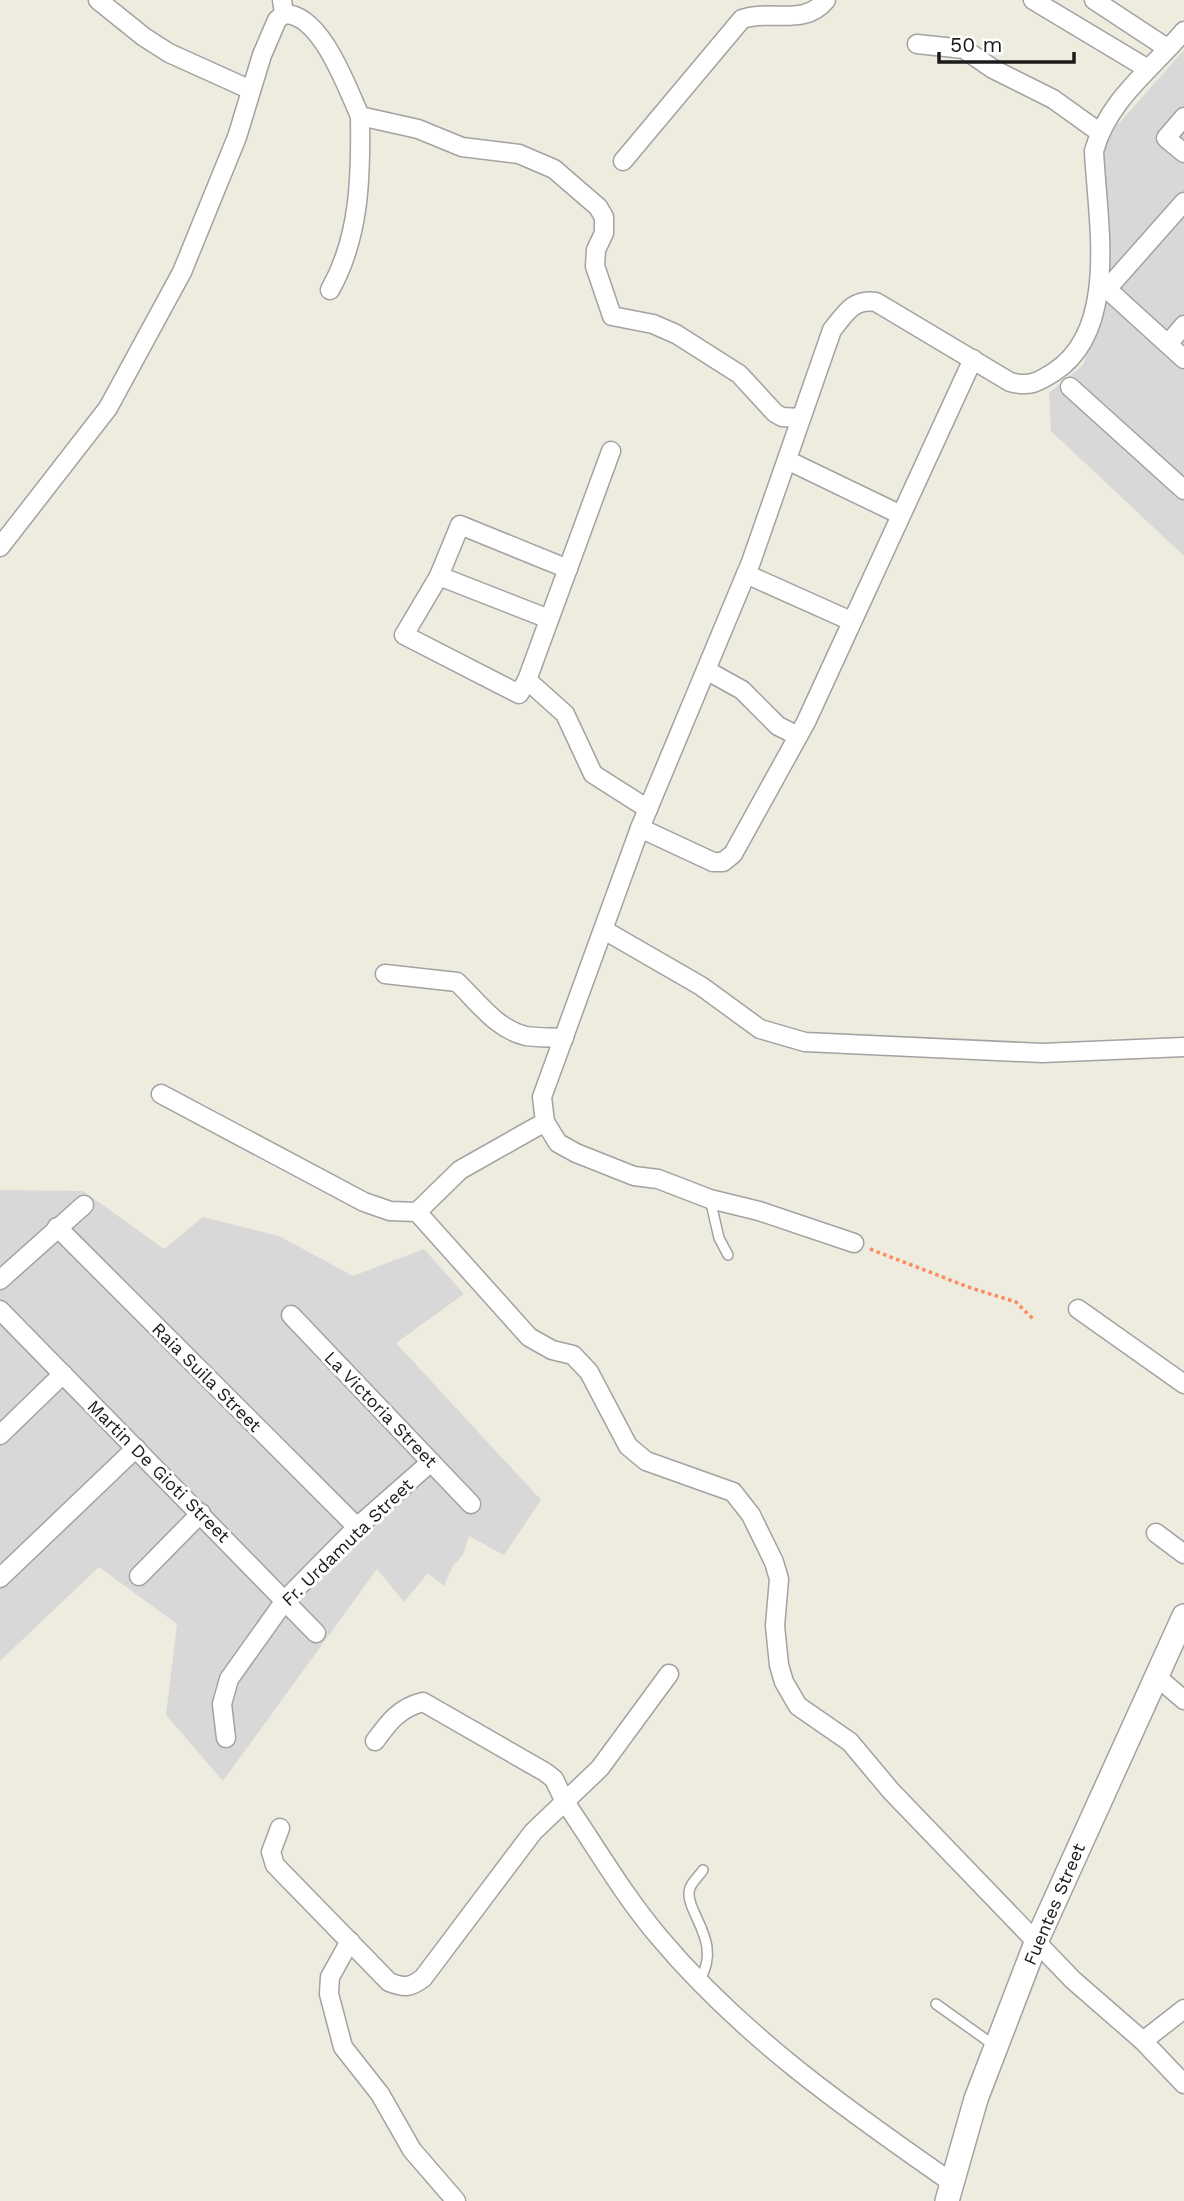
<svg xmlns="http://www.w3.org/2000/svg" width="1184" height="2201" viewBox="0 0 1184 2201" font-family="'Work Sans',sans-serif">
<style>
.residential{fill:#d9d8d8}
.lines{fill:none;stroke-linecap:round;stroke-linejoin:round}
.service-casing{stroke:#a2a2a2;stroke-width:12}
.minor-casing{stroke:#a2a2a2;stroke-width:21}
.tertiary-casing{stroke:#a2a2a2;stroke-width:26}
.path{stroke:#ff895f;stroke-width:3.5;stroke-dasharray:3.5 3.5;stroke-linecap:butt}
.service{stroke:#fff;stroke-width:9}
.minor{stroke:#fff;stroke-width:18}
.tertiary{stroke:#fff;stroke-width:23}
.labels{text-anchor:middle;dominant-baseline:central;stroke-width:6;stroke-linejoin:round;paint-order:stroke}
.street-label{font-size:18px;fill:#1b1b1b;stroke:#fff}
</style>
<rect width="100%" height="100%" fill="#eeebdf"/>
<g class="residential">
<polygon points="1184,50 1184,556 1051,431 1049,393 1083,365 1104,309 1099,146"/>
<polygon points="0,1190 83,1191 164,1249 203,1217 279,1236 353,1276 424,1249 464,1294 396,1343 541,1500 504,1555 469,1536 463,1555 452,1567 444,1586 428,1573 404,1602 377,1569 223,1781 166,1715 177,1624 99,1567 0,1661"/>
</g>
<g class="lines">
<g class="service-casing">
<g id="service">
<polyline points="710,1199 719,1238 728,1255"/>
<path d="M 699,1981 C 725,1941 682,1910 690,1888 C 692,1882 699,1876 703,1870"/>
<polyline points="936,2004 995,2046"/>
</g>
</g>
<g class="minor-casing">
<g id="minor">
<polyline points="98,0 144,37 169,53 251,90"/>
<polyline points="1033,0 1148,69"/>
<polyline points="1094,0 1167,48"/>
<path d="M 284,14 C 321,13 347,88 360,116 L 418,129 L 462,147 L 519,154 L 554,169 L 598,207 L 604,217 L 604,233 L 596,250 L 595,266 L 612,316 L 653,324 L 676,334 L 739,374 L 775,413 L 782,417 L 801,418"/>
<polyline points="917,44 964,49 993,69 1053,99 1099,132"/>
<polyline points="1184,117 1166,138 1184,153"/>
<path d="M 623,161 L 742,19 C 772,9 804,27 826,0"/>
<polyline points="1184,202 1107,289 1184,359"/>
<path d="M 330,290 C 360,237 361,176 360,116"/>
<polyline points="1168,344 1184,325"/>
<polyline points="1070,387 1184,490"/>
<polyline points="611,451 527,680 565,714 593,774 648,809"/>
<polyline points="787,460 899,514"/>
<polyline points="0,547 108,408 182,272 237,137 262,55 277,20 284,14 282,0"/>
<polyline points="746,574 851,621"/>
<polyline points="439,576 404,635 519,694 527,680"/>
<polyline points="549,619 439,576 460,525 568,569"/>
<polyline points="706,670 742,690 778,726 798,736"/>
<polyline points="640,828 713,862 723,862 733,854 806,722 973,359"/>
<polyline points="604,930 701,986 760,1029 805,1042 1042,1053 1184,1047"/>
<path d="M 385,974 L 457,982 C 477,1001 496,1029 526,1036 C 538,1038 552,1037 564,1038"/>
<polyline points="161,1094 364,1202 390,1211 417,1212 460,1170 545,1122"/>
<polyline points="417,1212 529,1337 552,1350 573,1355 589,1372 628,1446 646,1461 733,1492 751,1515 774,1562 779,1579 775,1626 779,1665 784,1682 798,1706 850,1742 891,1791 1073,1980 1143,2041 1184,2084"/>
<polyline points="57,1227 357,1527"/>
<path d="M 854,1243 L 759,1211 L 710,1199 L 658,1179 L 634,1176 L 576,1153 L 558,1143 L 545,1122 L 542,1097 L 640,828 L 751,562 L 832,330 C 845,314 853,298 876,302 L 1010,382 C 1029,387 1037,383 1054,372 C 1120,330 1097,218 1094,151 C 1108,100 1151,70 1184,31"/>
<polyline points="0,1280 84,1205"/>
<polyline points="1078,1309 1184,1384"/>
<polyline points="0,1310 316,1633"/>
<polyline points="291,1315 471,1504"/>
<polyline points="0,1435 63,1374"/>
<polyline points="1156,1533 1184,1554"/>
<polyline points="139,1576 201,1513"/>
<polyline points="0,1578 136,1448"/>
<polyline points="1156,1676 1184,1700"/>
<polyline points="226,1738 222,1704 229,1679 286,1599 357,1527 431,1462"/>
<path d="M 375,1741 C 389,1722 399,1708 423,1702 L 545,1772 L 554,1779 L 565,1802 C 596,1847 624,1896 659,1937 C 742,2036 846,2109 951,2182"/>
<path d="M 280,1828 L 271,1852 L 275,1865 L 389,1982 C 404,1988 410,1988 423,1978 L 533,1832 L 600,1768 L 669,1674"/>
<polyline points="350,1941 330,1977 329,1994 343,2047 380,2094 412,2150 456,2201"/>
<polyline points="1143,2041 1184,2009"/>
</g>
</g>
<g class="tertiary-casing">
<polyline id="tertiary" points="947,2201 976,2099 1037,1940 1184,1616"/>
</g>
<polyline class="path" points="870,1249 971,1288 1016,1302 1033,1319"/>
<use href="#service" class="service"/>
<use href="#minor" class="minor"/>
<use href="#tertiary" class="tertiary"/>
</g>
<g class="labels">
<g class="street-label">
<text transform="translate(207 1377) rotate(45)">Raia Suila Street</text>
<text transform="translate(381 1409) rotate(46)">La Victoria Street</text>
<text transform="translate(159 1471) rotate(45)">Martin De Gioti Street</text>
<text transform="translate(347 1542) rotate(-44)">Fr. Urdamuta Street</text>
<text transform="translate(1054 1904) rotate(-67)">Fuentes Street</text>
</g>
</g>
<path d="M939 52v10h135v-10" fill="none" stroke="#1b1b1b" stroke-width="3.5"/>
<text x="950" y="52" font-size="21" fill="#1b1b1b" stroke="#ffffff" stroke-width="5" paint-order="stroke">50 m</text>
</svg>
